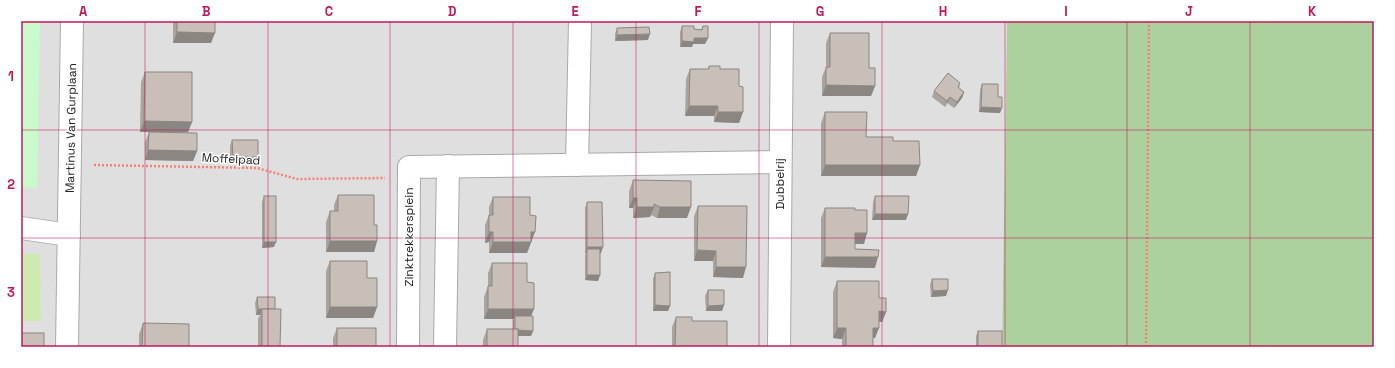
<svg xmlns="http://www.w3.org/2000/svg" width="1395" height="368" viewBox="0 0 1395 368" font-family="'Space Grotesk',sans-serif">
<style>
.residential{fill:#e0dfdf}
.grass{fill:#cdebb0}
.forest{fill:#add19e}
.park{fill:#c8facc}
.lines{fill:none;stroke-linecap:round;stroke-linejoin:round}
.minor-casing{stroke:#a9a9a9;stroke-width:24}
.path{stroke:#fa8072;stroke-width:2.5;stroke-dasharray:2 2;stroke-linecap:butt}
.minor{stroke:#fff;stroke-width:22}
.wall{fill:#aba49e}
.shaded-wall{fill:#8b8681}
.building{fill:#c7bfb8;stroke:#8b8681}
.grid{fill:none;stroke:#c2185b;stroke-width:1;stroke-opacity:0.55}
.labels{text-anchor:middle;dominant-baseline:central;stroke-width:3;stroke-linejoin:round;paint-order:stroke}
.street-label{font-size:12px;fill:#222;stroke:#fff}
.neatline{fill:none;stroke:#c2185b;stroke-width:1.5}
.grid-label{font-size:13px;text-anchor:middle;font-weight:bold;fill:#c2185b}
</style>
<rect width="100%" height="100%" fill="#f2efe9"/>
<polygon class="residential" points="21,21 1007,21 1002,347 21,347"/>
<polygon class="grass" points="21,254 40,254 41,321 21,321"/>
<polygon class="forest" points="1007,21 1374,21 1374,347 1002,347"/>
<polygon class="park" points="21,21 40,21 37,188 21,187"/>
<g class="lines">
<g class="minor-casing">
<g id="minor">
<polyline points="577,165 580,21"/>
<polyline points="21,228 69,235"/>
<polyline points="67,347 72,21"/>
<polyline points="408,347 409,167 780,162"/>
<polyline points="445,347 448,166"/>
<polyline points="779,347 782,21"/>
</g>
</g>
<g class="path">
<polyline points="94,165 257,168 297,179 385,178"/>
<polyline points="1146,347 1149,21"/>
</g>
<use href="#minor" class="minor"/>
</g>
<g class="wall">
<polygon points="173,21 215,21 211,43 173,43"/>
<polygon points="682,26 694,29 701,30 703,26 708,38 705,44 693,44 692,47 680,47 680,32"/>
<polygon points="617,28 648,40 615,41 615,34"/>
<polygon points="830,33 869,68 875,86 871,96 822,96 822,77 826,67 826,43"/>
<polygon points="709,66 720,69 739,86 743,112 739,123 714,122 714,116 685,116 686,79 690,69 708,69"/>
<polygon points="145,72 192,122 188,132 140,132 141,82"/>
<polygon points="960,83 959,88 964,92 962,98 954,108 947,103 945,107 932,97 934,91"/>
<polygon points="982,84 998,97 1000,113 979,112 980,90"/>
<polygon points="825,112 866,137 893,141 920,165 916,176 821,176 821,123"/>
<polygon points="149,132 197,151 193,161 145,160 145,142"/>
<polygon points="232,140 256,163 230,163 230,146"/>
<polygon points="633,180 687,218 657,218 651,215 650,217 633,218 633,208 629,208 629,191"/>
<polygon points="338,195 374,225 377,241 374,252 326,252 326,222 330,211 334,211 334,205"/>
<polygon points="264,196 274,247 262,248 262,202"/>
<polygon points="875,196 906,220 872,220 873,202"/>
<polygon points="493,197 530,215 532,242 531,242 527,253 489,253 489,242 485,243 485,225 489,215 489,207"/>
<polygon points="587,202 603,247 600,253 600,275 598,281 585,280 585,255 586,253 585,253 585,208"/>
<polygon points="698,206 743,278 713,277 713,261 694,261 694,216"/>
<polygon points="825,208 855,210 864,244 855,244 855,249 875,268 821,267 821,218"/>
<polygon points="330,261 377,307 373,318 326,318 326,271"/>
<polygon points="492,263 527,282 533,331 531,336 518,336 518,347 483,347 483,340 487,329 513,329 513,321 514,319 484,319 484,297 488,286 488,273"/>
<polygon points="655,273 670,306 668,311 653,311 653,279"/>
<polygon points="932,279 946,296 931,297 930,285"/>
<polygon points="837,281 879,298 886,312 882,322 879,322 875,338 873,338 873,347 842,347 842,339 833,338 833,292"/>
<polygon points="708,290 724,305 722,311 706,311 705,296"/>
<polygon points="257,297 275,309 280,347 258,347 258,319 260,315 256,315 255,303"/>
<polygon points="676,317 692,321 727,347 672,347 672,327"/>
<polygon points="143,323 189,347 139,347 139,334"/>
<polygon points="337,328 376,347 333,347 333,338"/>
<polygon points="978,331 1002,347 976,347 976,336"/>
</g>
<g class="shaded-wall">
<polygon points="177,32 215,33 211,43 173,43"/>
<polygon points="650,34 648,40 615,41 617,35"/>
<polygon points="694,38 708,38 705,44 693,44 692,47 680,47 682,41"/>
<polygon points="826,85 875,86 871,96 822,96"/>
<polygon points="964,92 962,98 954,108 957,102"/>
<polygon points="950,97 945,107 947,101"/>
<polygon points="689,106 718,106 714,116 685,116"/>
<polygon points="981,107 1002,108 1000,113 979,112"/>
<polygon points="718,112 743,112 739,123 714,122"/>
<polygon points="144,121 192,122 188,132 140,132"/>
<polygon points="148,150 197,151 193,161 145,160"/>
<polygon points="233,157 258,157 256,163 230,163"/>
<polygon points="825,165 920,165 916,176 821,176"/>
<polygon points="633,198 637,198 633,208 629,208"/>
<polygon points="637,207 654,207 650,217 633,218"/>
<polygon points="660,207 691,207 687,218 657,218"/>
<polygon points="875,214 908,214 906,220 872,220"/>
<polygon points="489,232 493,232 489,242 485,243"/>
<polygon points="531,232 535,232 527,253 489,253 493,242"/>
<polygon points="855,233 867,233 864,244 851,244"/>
<polygon points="330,241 377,241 374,252 326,252"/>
<polygon points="264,242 276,242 274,247 262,248"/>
<polygon points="587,247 603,247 601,253 587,253 587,249 586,253 585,253"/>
<polygon points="697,250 716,251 713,261 694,261"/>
<polygon points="825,257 878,257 875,268 821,267"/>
<polygon points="716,267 746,267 743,278 713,277"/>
<polygon points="587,275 600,275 598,281 585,280"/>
<polygon points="948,290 946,296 931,297 933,291"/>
<polygon points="655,305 670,306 668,311 653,311"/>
<polygon points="724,305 722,311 706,311 708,306"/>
<polygon points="330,307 377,307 373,318 326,318"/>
<polygon points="258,309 262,309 260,315 256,315"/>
<polygon points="488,309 534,309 530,319 515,316 514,319 484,319"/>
<polygon points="879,311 886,312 882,322 875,322"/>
<polygon points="837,328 846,328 842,339 833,338"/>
<polygon points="873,328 879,328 875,338 869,338"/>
<polygon points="515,330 533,331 531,336 513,336"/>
</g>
<g class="building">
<polygon points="177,21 215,21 215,33 177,32"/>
<polygon points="682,26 694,26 694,29 702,30 703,26 708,26 708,38 694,38 694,42 682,41"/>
<polygon points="649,27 650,34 617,35 617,28"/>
<polygon points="830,33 869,33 869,68 875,68 875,86 826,85 826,67 830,67"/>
<polygon points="709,66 720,66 720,69 739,69 739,86 743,87 743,112 718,112 718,106 689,106 690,69 709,69"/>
<polygon points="145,72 192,72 192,122 144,121"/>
<polygon points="948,73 960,83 958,87 964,92 957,102 950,97 947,101 934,91"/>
<polygon points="982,84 998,84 998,97 1002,97 1002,108 981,107"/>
<polygon points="825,112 867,112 866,137 893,137 893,141 919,141 920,165 825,165"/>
<polygon points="149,132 197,133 197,151 148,150"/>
<polygon points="232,140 258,140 258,157 233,157"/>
<polygon points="633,180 691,181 691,207 660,207 654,204 654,207 637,207 637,198 633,198"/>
<polygon points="338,195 374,195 374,225 377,225 377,241 330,241 330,211 338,211"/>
<rect x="264" y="196" width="12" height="46"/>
<polygon points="875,196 909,196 908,214 875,214"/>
<polygon points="493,197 530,197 530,215 536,216 535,232 531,232 531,242 493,242 493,232 489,232 489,215 493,215"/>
<polygon points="587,202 602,202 603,247 587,247"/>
<polygon points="698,206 747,206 746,267 716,267 716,251 697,250"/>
<polygon points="825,208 855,208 855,210 867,210 867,233 855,233 855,249 879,250 878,257 825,257"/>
<rect x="587" y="249" width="13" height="26"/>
<polygon points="330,261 367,261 367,278 377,278 377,307 330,307"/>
<polygon points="492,263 527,263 527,282 534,283 534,309 488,309 488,286 492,286"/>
<polygon points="670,272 670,306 655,305 655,273"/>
<polygon points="932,279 948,279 948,290 933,291"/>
<polygon points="837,281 879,281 879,298 886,298 886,312 879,311 879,328 873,328 873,347 846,347 846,328 837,328"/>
<polygon points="708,290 724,290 724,305 708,306"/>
<polygon points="257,297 275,297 275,309 258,309"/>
<polygon points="262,309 281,309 280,347 262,347"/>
<polygon points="515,316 533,316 533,331 518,330 518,329 515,329"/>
<polygon points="676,317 692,317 692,321 727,321 727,347 675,347"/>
<polygon points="143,323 189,324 189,347 142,347"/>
<rect x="337" y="328" width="39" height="19"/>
<rect x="487" y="329" width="31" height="18"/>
<rect x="978" y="331" width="24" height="16"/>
<rect x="21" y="333" width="23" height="14"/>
</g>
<path class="grid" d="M 145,21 L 145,347M 268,21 L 268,347M 390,21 L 390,347M 513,21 L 513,347M 636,21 L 636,347M 759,21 L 759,347M 882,21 L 882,347M 1005,21 L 1005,347M 1127,21 L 1127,347M 1250,21 L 1250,347M 21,130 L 1374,130M 21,238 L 1374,238"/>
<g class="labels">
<g class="street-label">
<text transform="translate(71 128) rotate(-89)">Martinus Van Gurplaan</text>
<text transform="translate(231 159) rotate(3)">Moffelpad</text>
<text transform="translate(780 184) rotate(-90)">Dubbelrij</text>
<text transform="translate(409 237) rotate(-90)">Zinktrekkersplein</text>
</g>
</g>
<rect width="1395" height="368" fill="none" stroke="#ffffff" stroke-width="44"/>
<rect x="22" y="22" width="1351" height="324" class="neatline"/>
<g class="grid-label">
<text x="83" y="16">A</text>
<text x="206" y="16">B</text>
<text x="329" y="16">C</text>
<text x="452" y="16">D</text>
<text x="575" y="16">E</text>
<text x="698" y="16">F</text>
<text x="820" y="16">G</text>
<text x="943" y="16">H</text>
<text x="1066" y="16">I</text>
<text x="1189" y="16">J</text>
<text x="1312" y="16">K</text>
<text x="11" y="81">1</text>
<text x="11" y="189">2</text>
<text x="11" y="297">3</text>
</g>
</svg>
